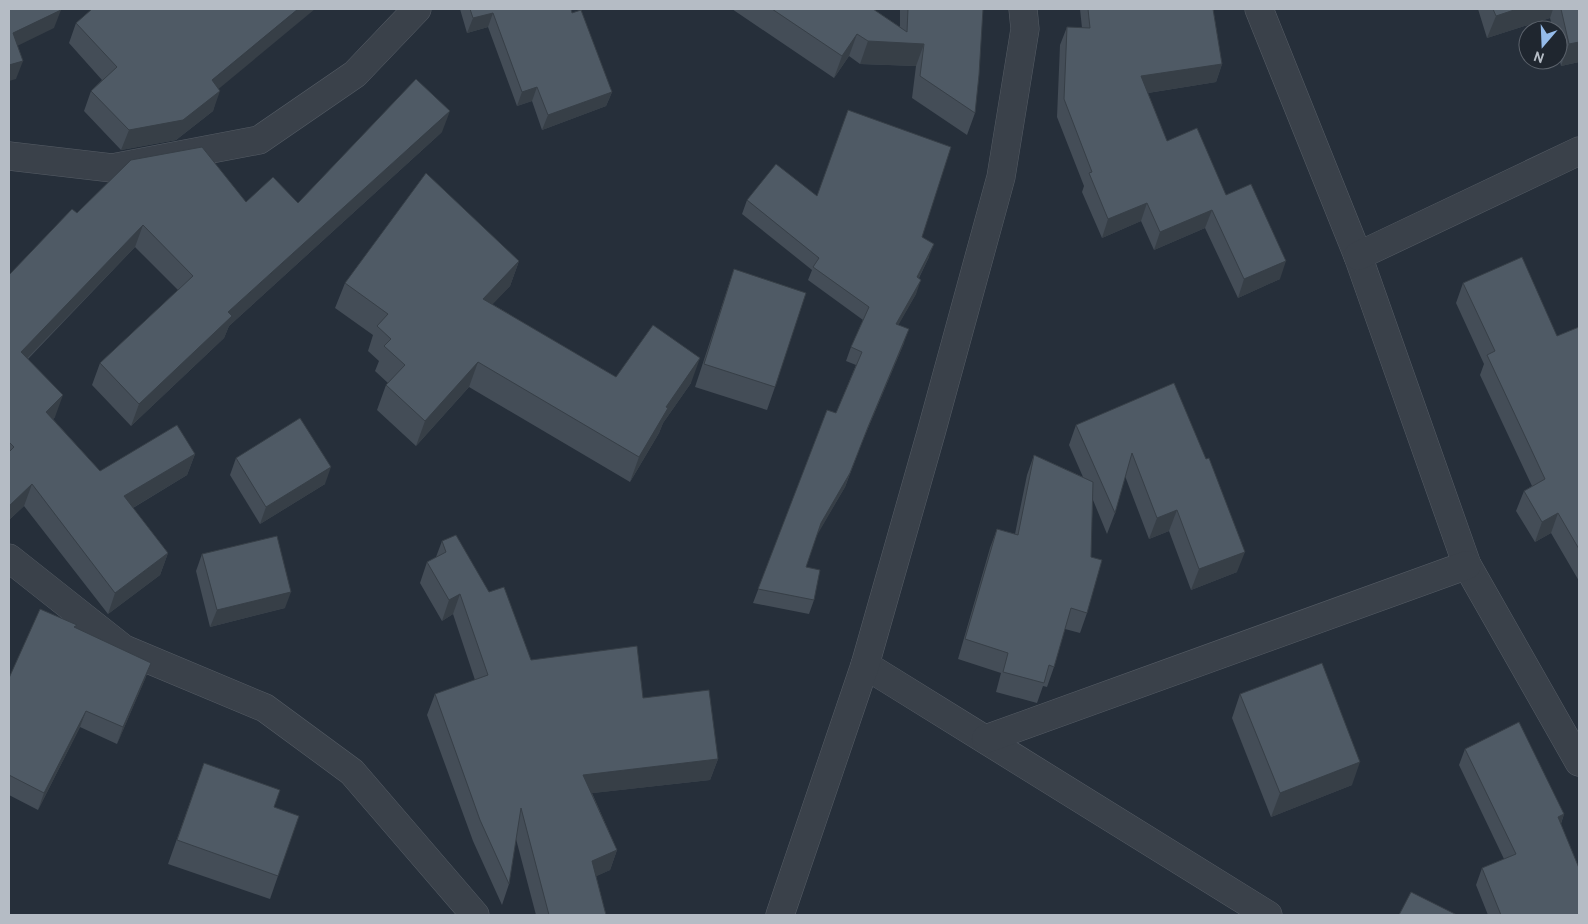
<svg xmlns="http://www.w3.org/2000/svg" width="1588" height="924" viewBox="0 0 1588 924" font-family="Overpass,sans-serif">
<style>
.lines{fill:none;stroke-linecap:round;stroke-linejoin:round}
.minor-casing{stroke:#555c65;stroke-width:29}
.tertiary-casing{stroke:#555c65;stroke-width:29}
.minor{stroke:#3a414a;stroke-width:28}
.tertiary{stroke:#3a414a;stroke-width:28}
.wall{fill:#444d57}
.shaded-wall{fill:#373f47}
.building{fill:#4f5a65;stroke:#373f47}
</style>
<rect width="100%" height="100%" fill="#262f3a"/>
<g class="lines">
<g class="minor-casing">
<g id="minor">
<polyline points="1259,9 1358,256 1467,565 1579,762"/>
<polyline points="9,156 112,168 259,140 355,74 417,9"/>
<polyline points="1358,256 1579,151"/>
<polyline points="9,558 124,649 265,708 352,772 475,915"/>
<polyline points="865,665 1268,915"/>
<polyline points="986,739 1467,565"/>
</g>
</g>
<g class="tertiary-casing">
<polyline id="tertiary" points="780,915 865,665 931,433 1001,177 1025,29 1023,9"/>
</g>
<use href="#minor" class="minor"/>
<use href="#tertiary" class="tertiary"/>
</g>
<g class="wall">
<polygon points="460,9 571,9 572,13 612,92 606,106 542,130 532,101 517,106 488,27 467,33"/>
<polygon points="732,9 873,9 900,27 900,9 983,9 975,113 967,135 912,98 916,66 860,64 849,56 834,78"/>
<polygon points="1080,9 1213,9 1222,64 1216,82 1148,93 1167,141 1226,195 1280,279 1238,298 1205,228 1154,250 1141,221 1102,238 1082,192 1084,186 1057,117 1060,45 1067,27 1082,28"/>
<polygon points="1478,9 1579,9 1579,62 1561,66 1558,53 1558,30 1553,30 1550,18 1487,38"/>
<polygon points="76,23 219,89 213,111 176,140 121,150 84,111 91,91 102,80 69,43"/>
<polygon points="442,132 229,326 224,338 131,426 92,385 100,363 178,290 135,247 28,359 55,417 53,419 100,471 195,454 187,475 133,508 168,553 160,575 108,614 24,506 9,520 9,275 77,213 246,202 298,203"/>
<polygon points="747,200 922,237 929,257 919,278 916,294 898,325 904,343 863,440 845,487 816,536 806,567 814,600 809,614 753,603 827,410 836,413 856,365 846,361 851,347 863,320 808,280 812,270 742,214"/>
<polygon points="519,261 510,286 492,304 616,377 691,383 663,423 659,433 630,482 469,387 416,446 377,410 386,385 388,383 375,371 379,361 368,351 373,335 335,308 345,283"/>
<polygon points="734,269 775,387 767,410 695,387 726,293"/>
<polygon points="1463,283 1557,336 1579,327 1579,581 1551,533 1535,542 1516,511 1524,491 1532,486 1480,375 1484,364 1456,303"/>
<polygon points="1174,383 1237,572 1191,590 1169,531 1149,539 1125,476 1115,513 1107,534 1093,500 1087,613 1080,633 1065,629 1054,667 1047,687 1043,686 1037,703 996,692 1001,673 958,659 990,548 997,529 1015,534 1027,475 1034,455 1083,477 1069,445 1076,425"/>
<polygon points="236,458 325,484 260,524 230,475"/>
<polygon points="442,541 489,592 531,660 643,698 718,759 710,780 592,793 617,850 610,870 596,876 606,915 536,915 516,839 509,884 502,905 473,841 427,715 435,694 475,680 453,614 442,621 420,583 427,562 436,557"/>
<polygon points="202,554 285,608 210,627 196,571"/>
<polygon points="75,628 151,663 145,679 117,744 80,727 38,810 9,795 9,678"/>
<polygon points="1240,694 1352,785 1271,817 1232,718"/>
<polygon points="1465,749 1564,814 1561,824 1579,915 1488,915 1476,885 1482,868 1504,859 1459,765"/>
<polygon points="204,763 274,807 278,876 270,899 168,864"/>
</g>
<g class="shaded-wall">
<polygon points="298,9 315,9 204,101 212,80"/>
<polygon points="1517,9 1553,9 1550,18 1487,38 1496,16"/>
<polygon points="61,10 54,28 9,50 13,33"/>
<polygon points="493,13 488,27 467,33 473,18"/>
<polygon points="857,34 849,56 834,78 842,56"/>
<polygon points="868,41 924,44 916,66 860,64"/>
<polygon points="1579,42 1579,62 1561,66 1569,44"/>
<polygon points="23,61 16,79 9,81 9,65"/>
<polygon points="1222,64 1216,82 1135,95 1141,76"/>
<polygon points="537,87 532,101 517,106 522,92"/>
<polygon points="220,91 213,111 176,140 121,150 129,130"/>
<polygon points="612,92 606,106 542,130 548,115"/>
<polygon points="450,111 442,132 229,326 224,338 131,426 139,404 228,312"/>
<polygon points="1147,203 1141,221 1102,238 1108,219"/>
<polygon points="1212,210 1205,228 1154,250 1160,232"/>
<polygon points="143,225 135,247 13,373 21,352"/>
<polygon points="934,244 929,257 912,291 917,277"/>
<polygon points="519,261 510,286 474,324 483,299"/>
<polygon points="1286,261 1280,279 1238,298 1244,279"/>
<polygon points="921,280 916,294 891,338 896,324"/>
<polygon points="909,329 904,343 863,440 868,427"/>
<polygon points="700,358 691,383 663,423 659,433 630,482 639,457 666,407"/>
<polygon points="478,362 469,387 416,446 425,421"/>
<polygon points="63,395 55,417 38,433 46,412"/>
<polygon points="195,454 187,475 116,518 124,496"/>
<polygon points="331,467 325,484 260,524 266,507"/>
<polygon points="850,473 845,487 816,537 821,523"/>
<polygon points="32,484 24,506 9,520 9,506"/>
<polygon points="1177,510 1169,531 1149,539 1157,518"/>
<polygon points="1558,513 1551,533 1535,542 1542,522"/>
<polygon points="1245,552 1237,572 1191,590 1199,569"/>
<polygon points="168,553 160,575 108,614 115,593"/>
<polygon points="291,592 285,608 210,627 217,610"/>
<polygon points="460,594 453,614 442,621 449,600"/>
<polygon points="151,663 145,679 117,744 123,727"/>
<polygon points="86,711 80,727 38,810 44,793"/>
<polygon points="718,759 710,780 576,795 583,775"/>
<polygon points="1360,762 1352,785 1271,817 1280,793"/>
<polygon points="1564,814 1558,831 1558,817"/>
<polygon points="617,850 610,870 584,882 592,861"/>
</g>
<g class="building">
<polygon points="9,9 60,9 61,10 13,33 23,61 9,65"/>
<polygon points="92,9 298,9 212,80 220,91 183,120 129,130 91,91 117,67 76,23"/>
<polygon points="470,9 571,9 572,13 581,10 612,92 548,115 537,87 522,92 493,13 473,18"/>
<polygon points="772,9 873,9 907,32 908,9 983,9 979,75 975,113 920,76 924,44 868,41 857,34 842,56"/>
<polygon points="1088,9 1213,9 1222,64 1141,76 1167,141 1197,128 1226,195 1251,184 1286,261 1244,279 1212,210 1160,232 1147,203 1108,219 1089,173 1092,172 1064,99 1067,27 1090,28"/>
<polygon points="1493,9 1517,9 1496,16"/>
<polygon points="1561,9 1579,9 1579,42 1569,44"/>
<polygon points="416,79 450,111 228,312 232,316 139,404 100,363 193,276 143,225 21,352 63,395 46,412 100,471 177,425 195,454 124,496 168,553 115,593 32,484 9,506 9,452 14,447 9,442 9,275 72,209 77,213 131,160 202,147 246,202 273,177 298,203"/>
<polygon points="848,110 951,147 922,237 934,244 917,277 921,280 896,324 909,329 868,427 850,473 821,523 806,567 820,570 814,600 758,589 827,410 836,413 862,352 851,347 869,307 813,267 819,258 747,200 776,164 817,196"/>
<polygon points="426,173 519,261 483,299 616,377 653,325 700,358 666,407 668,408 639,457 478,362 425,421 386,385 405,365 384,346 391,339 377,326 388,314 345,283"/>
<polygon points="1522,257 1557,336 1579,327 1579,549 1558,513 1542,522 1524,491 1545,479 1487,355 1495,351 1463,283"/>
<polygon points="734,269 806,293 775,387 704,364"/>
<polygon points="1174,383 1206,459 1209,458 1245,552 1199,569 1177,510 1157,518 1132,453 1115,513 1076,425"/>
<polygon points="300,418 331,467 266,507 236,458"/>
<polygon points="1034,455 1093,482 1091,557 1102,560 1087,613 1071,608 1054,667 1049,665 1044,683 1003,672 1008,653 965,639 997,529 1018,535"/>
<polygon points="456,535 489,592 504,587 531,660 637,646 643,698 709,690 718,759 583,775 617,850 592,861 606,915 549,915 521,808 509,884 480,820 435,694 488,675 460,594 449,600 427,562 446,552 442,541"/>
<polygon points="277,536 291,592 217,610 202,554"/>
<polygon points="40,609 77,625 74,627 151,663 123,727 86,711 44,793 9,775 9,678"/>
<polygon points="1322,663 1360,762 1280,793 1240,694"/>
<polygon points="1519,722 1564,814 1558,817 1579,868 1579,915 1501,915 1482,868 1516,854 1465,749"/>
<polygon points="204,763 280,790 274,807 299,816 278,876 177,840"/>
<polygon points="1411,892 1457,915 1399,915"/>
</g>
<rect width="1588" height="924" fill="none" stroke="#b5bcc5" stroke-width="20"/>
<g transform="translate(1543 45) rotate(199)"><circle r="24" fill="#1f262f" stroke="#5b626b"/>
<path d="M0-4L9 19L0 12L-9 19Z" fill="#95bbea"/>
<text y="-8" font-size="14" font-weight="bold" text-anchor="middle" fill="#b5bcc5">N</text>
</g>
</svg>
